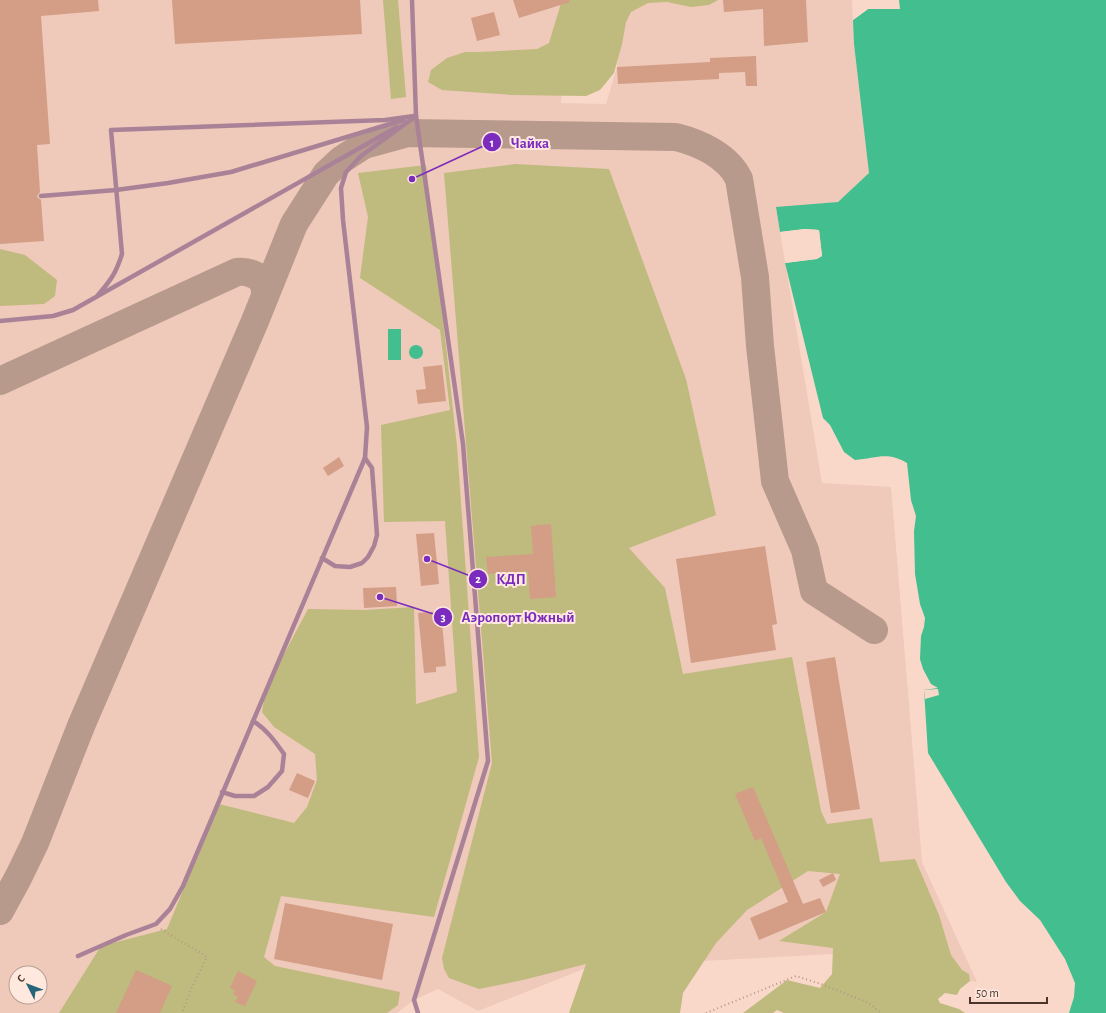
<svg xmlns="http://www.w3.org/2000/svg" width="1106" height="1013" viewBox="0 0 1106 1013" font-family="'Alegreya Sans',sans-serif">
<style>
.built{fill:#efc9b9;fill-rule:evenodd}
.green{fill:#bfba7d}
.water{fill:#42be8f}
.pier{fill:#fad8c9}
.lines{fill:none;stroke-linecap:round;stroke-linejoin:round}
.taxiway{stroke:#b79a8c;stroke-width:28}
.building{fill:#d39d86}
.path{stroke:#b4978a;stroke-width:2;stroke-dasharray:1 3;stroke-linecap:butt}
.lane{stroke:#aa8298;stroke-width:4.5}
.leader{fill:none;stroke:#7b2cbf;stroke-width:1.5}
.callout-dot{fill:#7b2cbf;stroke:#ffe8de;stroke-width:1.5}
.mark-label{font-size:12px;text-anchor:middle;font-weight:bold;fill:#fff}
.callout-label{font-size:15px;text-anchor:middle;font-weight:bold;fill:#7b2cbf;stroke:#ffe8de;stroke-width:4;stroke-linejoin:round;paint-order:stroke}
</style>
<rect width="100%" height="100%" fill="#fad8c9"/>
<path class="built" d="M 0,0 L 571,0 L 561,103 L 606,104 L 617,67 L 623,0 L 852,0 L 854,44 L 869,173 L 838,202 L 776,208 L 822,483 L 891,487 L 922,862 L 977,982 L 833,954 L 589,967 L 478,1011 L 438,989 L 414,1000 L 397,1013 L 0,1013 ZM 16,973 L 40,973 L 40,997 L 16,997 Z"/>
<g class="green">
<polygon points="383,0 398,0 406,97 391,99"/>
<polygon points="562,0 718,0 709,5 691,7 667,2 648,3 631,12 626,22 622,44 614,73 600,90 586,96 512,95 442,90 428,82 431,70 447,58 465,52 479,52 537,49 549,43"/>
<polygon points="515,164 609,169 686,379 716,515 629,548 665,588 683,674 792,657 821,811 827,824 872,818 880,862 915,859 939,915 951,955 962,970 969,974 970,981 960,989 957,995 945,993 938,999 940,1003 959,1009 965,1013 784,1013 777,1010 773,1013 743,1013 787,980 820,988 832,974 833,948 779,941 826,912 840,874 808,871 747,910 716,943 683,993 680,1013 569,1013 586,964 523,980 479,989 449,978 444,969 442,958 492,763 444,173"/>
<polygon points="426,165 457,446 479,757 434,917 281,896 264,957 275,966 400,992 398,1005 387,1013 59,1013 101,946 167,929 219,804 294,823 307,807 317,780 315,754 274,727 262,712 266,688 308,609 364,610 414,607 416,704 457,692 445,521 384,522 381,425 450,410 440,330 360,278 368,217 358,173"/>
<polygon points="0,249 25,255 57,280 55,296 44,304 0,306"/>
</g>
<g class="water">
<path d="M 899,0 L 1106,0 L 1106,1013 L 1069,1013 L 1074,997 L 1075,983 L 1065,959 L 1040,920 L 1020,901 L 1006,882 L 928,753 L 924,690 L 938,688 L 931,684 L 923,669 L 920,659 L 921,636 L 924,627 L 925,618 L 920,604 L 915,574 L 914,531 L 916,516 L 911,500 L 907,463 C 888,451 876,458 855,460 L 844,452 L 830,425 L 823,418 L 785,263 L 816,259 L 822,256 L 819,230 L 805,229 L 780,232 L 776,207 L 838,202 L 869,173 L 854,44 L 853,20 L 868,9 L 899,9 Z"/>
<rect x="388" y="329" width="13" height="31"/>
<circle cx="416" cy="352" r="7"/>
</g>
<g class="pier">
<polygon points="897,0 899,0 900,9 868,9 853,20 853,17 867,7 898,7"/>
<polygon points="805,229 819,230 822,256 817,259 785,263 785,261 816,258 820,255 817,232 805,231 780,234 780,232"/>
<polygon points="938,689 939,695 925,699 924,690"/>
</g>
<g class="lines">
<g class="taxiway">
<path d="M 0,381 L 237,272 C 246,271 259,274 263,283 C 265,287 265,292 265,296"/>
<path d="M 0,911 L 18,878 L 35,843 L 81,726 L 255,321 L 294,224 L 326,174 L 341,160 L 364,145 L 408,133 L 676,137 C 700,143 728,156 739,179 L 755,277 L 760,346 L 775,481 L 805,550 L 814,591 L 874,630"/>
</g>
</g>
<g class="building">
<polygon points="0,0 98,0 99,11 41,16 50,144 37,145 40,192 37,196 38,198 41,200 44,241 0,244"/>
<polygon points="172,0 360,0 362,34 175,44"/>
<polygon points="513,0 569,0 570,2 519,18"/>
<polygon points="723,0 806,0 808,42 764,46 763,9 724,12"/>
<polygon points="494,12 500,35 477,41 471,18"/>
<polygon points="756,56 757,86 746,86 745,72 719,73 719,79 618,84 617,67 710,62 710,58"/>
<polygon points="442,365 446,401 418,404 416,390 426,389 423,367"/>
<polygon points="339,457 344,466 328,476 323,468"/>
<polygon points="551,524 556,597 530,599 528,571 488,574 486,557 533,554 531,526"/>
<polygon points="434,533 439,584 421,586 416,534"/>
<polygon points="765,546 777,624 772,625 776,650 691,663 676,559"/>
<polygon points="396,587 397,606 364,608 363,588"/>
<polygon points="441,611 446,666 436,667 436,672 424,673 418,613"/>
<polygon points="835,657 860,809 831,813 806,662"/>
<polygon points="297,773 315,781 308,798 289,790"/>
<polygon points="753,787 803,904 820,898 826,912 759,940 750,918 788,902 761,838 755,841 735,794"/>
<polygon points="833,873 836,880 823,887 819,880"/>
<polygon points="285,903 393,924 382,980 274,959"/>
<polygon points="136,970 172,986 160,1013 116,1013"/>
<polygon points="238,971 257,981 245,1006 235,1002 238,997 233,994 235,990 230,988"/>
</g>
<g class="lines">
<g class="path">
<path d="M 161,929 C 176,939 192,947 207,957 L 192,987 L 182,1013"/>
<polyline points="706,1013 796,976 821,984 869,1003 881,1013"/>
</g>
<g class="lane">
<polyline points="412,0 416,116 463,444 488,761 414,1000 418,1013"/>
<polyline points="41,196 116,190 168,183 231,172 403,120"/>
<path d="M 98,295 C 111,280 116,273 122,254 L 111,130 L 385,120 L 414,116"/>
<polyline points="0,321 53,316 73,310 397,127"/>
<polyline points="322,558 335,566 350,567 362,563 368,557 374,546 377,535 372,468 365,458"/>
<path d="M 222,792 L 235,796 L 254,796 L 268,787 L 282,771 L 284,754 C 275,741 266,729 253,721"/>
<polyline points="78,956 126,935 156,924 170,909 183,886 365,458 367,427 343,220 341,188 346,172 361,156 416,116"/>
</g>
</g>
<path class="leader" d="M412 179L492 142M427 559L478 579M380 597L443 617"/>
<g class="callout-dot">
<circle cx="412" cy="179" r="4"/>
<circle cx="427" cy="559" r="4"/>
<circle cx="380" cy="597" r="4"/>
<circle cx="492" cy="142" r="10"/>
<circle cx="478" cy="579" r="10"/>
<circle cx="443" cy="617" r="10"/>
</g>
<g class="mark-label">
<text x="492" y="147">1</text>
<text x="478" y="583">2</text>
<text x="443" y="621">3</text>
</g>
<g class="callout-label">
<text x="530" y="148">Чайка</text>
<text x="511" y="584">КДП</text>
<text x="518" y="622">Аэропорт Южный</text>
</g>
<g transform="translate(28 985) rotate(312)"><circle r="19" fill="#ffe8de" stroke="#b7a096"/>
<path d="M0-3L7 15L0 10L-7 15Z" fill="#256479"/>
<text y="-6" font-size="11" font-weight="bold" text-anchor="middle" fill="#4b352b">С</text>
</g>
<path d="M970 997v6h77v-6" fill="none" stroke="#4b352b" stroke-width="2"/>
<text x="976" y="997" font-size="12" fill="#4b352b" stroke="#ffe8de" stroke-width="3" paint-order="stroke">50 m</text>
</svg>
